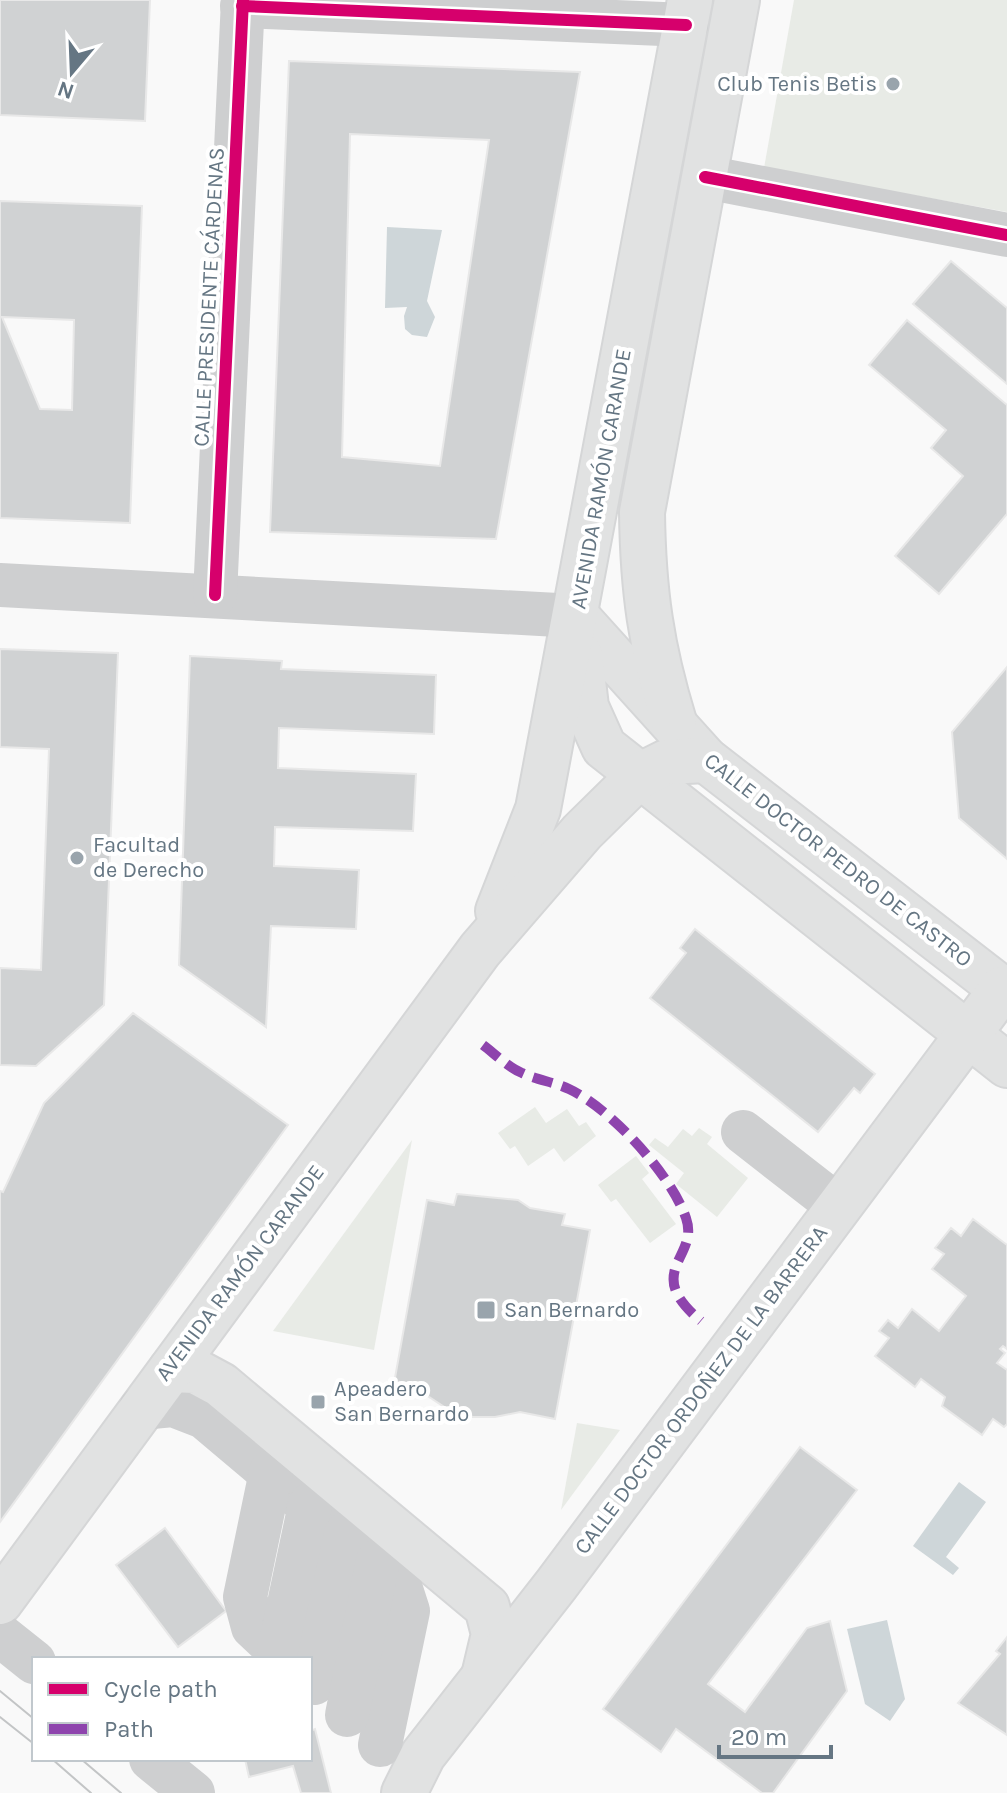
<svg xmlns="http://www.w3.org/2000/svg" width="1007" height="1793" viewBox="0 0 1007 1793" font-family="Karla,sans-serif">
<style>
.green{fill:#e8ebe6}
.water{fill:#ced6d9}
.building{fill:#d0d2d3;stroke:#e8e8e8;stroke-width:2;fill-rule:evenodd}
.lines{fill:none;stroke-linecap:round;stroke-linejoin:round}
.major-casing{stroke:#d5d6d7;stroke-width:48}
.minor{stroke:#cecfd0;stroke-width:44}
.major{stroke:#e1e2e2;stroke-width:44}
.tram{stroke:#c3c5c6;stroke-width:2}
.quiet{stroke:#8e44ad;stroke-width:10;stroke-dasharray:20 10;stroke-linecap:butt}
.cycleway-casing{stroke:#fff;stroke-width:17}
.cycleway{stroke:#d6006c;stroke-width:12}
.poi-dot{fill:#99a4ac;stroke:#fff;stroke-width:3}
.labels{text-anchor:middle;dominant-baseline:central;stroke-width:8;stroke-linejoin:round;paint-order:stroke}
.poi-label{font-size:22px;fill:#657683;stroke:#fff;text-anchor:start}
.street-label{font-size:22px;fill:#657683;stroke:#fff}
</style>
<rect width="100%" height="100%" fill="#f9f9f9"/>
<g class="green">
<polygon points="794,0 1007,0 1007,212 764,168"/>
<polygon points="535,1107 546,1123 567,1109 579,1126 586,1122 596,1136 564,1162 554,1148 528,1166 515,1146 510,1149 498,1133"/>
<polygon points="699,1128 712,1137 707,1144 748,1178 717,1217 676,1184 684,1173 649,1145 655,1138 668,1147 683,1129 692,1136"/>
<polygon points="412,1140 374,1350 273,1331"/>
<polygon points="636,1156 649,1173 642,1179 676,1224 650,1243 616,1199 611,1202 598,1185"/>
<polygon points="577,1423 620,1430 561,1510"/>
</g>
<g class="water">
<polygon points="387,227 442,230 427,301 435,317 427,337 412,335 405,329 404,316 407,307 385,308"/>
<polygon points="959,1482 986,1502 946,1557 959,1568 953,1575 913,1546"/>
<polygon points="887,1620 905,1699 890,1721 865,1704 847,1629"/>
</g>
<g class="building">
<polygon points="0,0 150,0 145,121 0,115"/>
<path d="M 289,61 L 580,72 L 496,539 L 270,532 ZM 350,134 L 489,140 L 440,466 L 342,457 Z"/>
<path d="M 0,201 L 142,206 L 130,523 L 0,518 ZM 2,317 L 74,320 L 72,410 L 40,409 Z"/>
<polygon points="951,261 1007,308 1007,384 913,304"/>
<polygon points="907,320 1007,405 1007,514 939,594 895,556 963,476 931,448 946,430 869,365"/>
<polygon points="0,649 118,653 104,1005 36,1066 0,1065 0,968 41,970 49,749 0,747"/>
<polygon points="190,656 282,661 281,669 436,675 434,734 279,728 278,768 416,774 413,831 275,827 274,866 359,870 356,929 271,926 266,1027 179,965"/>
<polygon points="1007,667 1007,859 959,818 952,732"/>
<polygon points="695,929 875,1074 860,1093 854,1088 818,1132 650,998 686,953 680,948"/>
<polygon points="133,1013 288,1125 0,1522 0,1191 3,1192 44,1103"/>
<polygon points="457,1194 518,1200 530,1208 565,1214 562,1225 590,1230 555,1419 520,1412 495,1417 470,1417 446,1408 426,1395 393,1389 427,1200 454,1205"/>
<polygon points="973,1219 1007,1245 1007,1349 1003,1346 1000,1349 1005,1353 997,1363 1007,1370 1007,1424 1004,1427 993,1419 982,1435 942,1406 945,1397 921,1379 915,1387 875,1356 889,1338 879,1331 888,1320 898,1328 912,1309 939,1331 966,1296 932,1269 944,1254 935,1248 951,1228 961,1236"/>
<polygon points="800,1447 857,1490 708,1684 745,1712 807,1628 830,1621 847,1691 773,1793 762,1793 676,1729 661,1752 603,1709"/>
<polygon points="165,1528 226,1611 178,1647 116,1565"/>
<polygon points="1007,1637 1007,1735 958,1703 1000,1654 996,1651"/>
<polygon points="315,1729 331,1793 301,1793 293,1766 249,1777 245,1759 310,1759 310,1731"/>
</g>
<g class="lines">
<g class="major-casing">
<g id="major">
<polyline points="576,616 706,760 1007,993"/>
<polyline points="580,655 586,707 604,747 1007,1065"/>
<path d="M 674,722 C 651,647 643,591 642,512 L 737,0"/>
<polyline points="498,911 538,809 690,0"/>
<polyline points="171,1370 195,1371 221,1385 487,1607 494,1634 484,1676"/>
<polyline points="0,1602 480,950 582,832 639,776 667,762 706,760"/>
<polyline points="404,1793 423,1755 556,1585 1002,989"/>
</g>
</g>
<g class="minor">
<polyline points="242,6 686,25"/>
<polyline points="705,177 1007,235"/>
<polyline points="0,585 576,616"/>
<polyline points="215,595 243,0"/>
<polyline points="743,1132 838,1206"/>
<polyline points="141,1408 173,1405 204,1417 398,1580 408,1611 380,1745"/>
<polyline points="271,1472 245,1597 253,1627 287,1659"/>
<polyline points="0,1635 34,1662"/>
<polyline points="279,1651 310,1505"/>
<polyline points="314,1683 346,1534"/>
<polyline points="347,1715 378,1561"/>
<polyline points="151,1759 193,1793"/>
</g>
<use href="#major" class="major"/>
<g class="tram">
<polyline points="0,1691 34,1719"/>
<polyline points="0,1717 34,1744"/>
<polyline points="52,1759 91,1793"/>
<polyline points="81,1759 121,1793"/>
</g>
<path class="quiet" d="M 483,1045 C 495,1054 508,1067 522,1073 C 537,1080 554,1082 569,1089 C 610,1108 671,1174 686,1218 C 700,1258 641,1271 701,1321"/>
<g class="cycleway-casing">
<g id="cycleway">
<polyline points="242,6 686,25"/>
<polyline points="705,177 1007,235"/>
<polyline points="215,595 243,0"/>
</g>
</g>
<use href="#cycleway" class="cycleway"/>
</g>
<g class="poi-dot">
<circle cx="893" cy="84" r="8"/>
<circle cx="77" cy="858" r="8"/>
<rect x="476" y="1300" width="20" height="20" rx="4"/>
<rect x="310" y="1394" width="16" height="16" rx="4"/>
</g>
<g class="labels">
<g class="poi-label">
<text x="877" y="84" text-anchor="end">Club Tenis Betis</text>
<text x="93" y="845">Facultad<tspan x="93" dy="25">de Derecho</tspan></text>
<text x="504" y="1310">San Bernardo</text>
<text x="334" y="1389">Apeadero<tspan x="334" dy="25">San Bernardo</tspan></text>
</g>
<g class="street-label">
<text transform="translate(209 297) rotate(-87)">CALLE PRESIDENTE CÁRDENAS</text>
<text transform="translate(601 479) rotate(-80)">AVENIDA RAMÓN CARANDE</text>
<text transform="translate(838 860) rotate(38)">CALLE DOCTOR PEDRO DE CASTRO</text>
<text transform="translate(240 1273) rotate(-53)">AVENIDA RAMÓN CARANDE</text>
<text transform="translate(701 1390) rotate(-53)">CALLE DOCTOR ORDOÑEZ DE LA BARRERA</text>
</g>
</g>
<rect x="32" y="1657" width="280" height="104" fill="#ffffff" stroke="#c1c8cd" stroke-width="2"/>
<rect x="48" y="1683" width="40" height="12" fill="#d6006c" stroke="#c1c8cd" stroke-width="2"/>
<text x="104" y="1697" font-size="24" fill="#657683">Cycle path</text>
<rect x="48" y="1723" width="40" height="12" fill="#8e44ad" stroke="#c1c8cd" stroke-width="2"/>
<text x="104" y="1737" font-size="24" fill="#657683">Path</text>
<g transform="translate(72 72) rotate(199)" stroke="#ffffff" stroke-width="6" paint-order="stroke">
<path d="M0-6L14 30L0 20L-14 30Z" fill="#657683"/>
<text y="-12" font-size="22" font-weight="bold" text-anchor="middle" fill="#657683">N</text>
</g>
<path d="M719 1745v12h112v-12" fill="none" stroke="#657683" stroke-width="4"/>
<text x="731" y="1745" font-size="24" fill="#657683" stroke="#ffffff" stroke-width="6" paint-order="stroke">20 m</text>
</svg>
